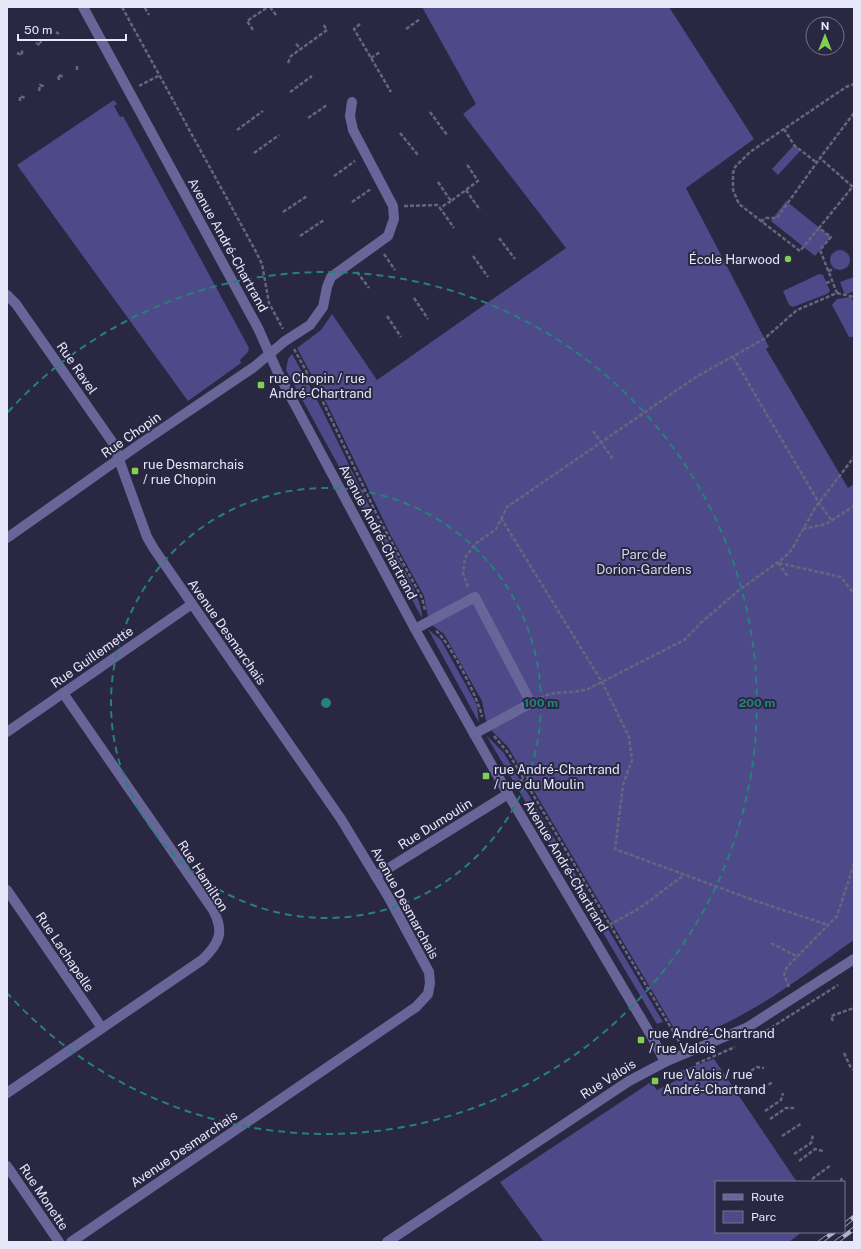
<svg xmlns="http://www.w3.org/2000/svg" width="861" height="1249" viewBox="0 0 861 1249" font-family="'Public Sans',sans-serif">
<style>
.green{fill:#4e4988}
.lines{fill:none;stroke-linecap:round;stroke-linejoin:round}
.path{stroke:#66657d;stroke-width:2.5;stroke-dasharray:4 2;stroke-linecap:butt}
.minor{stroke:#686699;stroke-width:10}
.rail-casing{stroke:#b2b2c6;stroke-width:4.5}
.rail{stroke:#292742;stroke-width:3;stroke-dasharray:9;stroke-linecap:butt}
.ring{fill:none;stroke:#24817c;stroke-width:2;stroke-dasharray:7 5}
.poi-dot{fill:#82d04f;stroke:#292742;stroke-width:1.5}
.labels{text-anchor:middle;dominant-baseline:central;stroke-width:4;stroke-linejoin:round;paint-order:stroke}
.street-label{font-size:13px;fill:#e6e7f8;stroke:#292742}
.poi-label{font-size:13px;fill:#e6e7f8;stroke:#292742;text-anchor:start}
.park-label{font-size:13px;fill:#d6d7ec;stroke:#292742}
.centre{fill:#24817c;stroke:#292742;stroke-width:2}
.ring-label{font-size:12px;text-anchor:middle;font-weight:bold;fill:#24817c;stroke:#292742;stroke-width:4;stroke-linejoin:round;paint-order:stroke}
</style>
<rect width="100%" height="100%" fill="#292742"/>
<g class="green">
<path d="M 422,7 L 669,7 L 754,139 L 686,188 L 769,347 L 766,349 L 848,488 L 854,484 L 854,940 C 802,976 743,1024 681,1040 L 508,747 L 492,731 L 486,721 L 482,701 L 444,634 L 433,626 L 428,617 L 424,596 L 390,534 L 328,406 L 297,348 L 321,330 L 332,314 L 377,380 L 566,248 L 463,114 L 476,104 Z"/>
<polygon points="114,100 117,104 114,106 120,117 123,116 249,348 248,352 240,360 241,363 188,401 17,165"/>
<polygon points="794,145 801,150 778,175 772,169"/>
<polygon points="786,201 831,237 815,256 771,221"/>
<circle cx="840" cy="260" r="10"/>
<polygon points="819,274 823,275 830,291 827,294 793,307 789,305 783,291"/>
<polygon points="854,277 854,291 845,295 840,282"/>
<polygon points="851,297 854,303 854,337 849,337 832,305 837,299"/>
<path d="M 292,354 C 323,407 347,463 375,517 C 386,540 424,596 422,618 L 286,370 L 288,359 Z"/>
<polygon points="428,629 441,640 477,705 479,723"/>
<polygon points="486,735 504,753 663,1022 657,1024"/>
<polygon points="714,1059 797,1182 716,1182 716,1232 802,1232 789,1242 544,1242 500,1182 651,1082 657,1090 675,1081 671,1074"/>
</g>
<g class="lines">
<g class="path">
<polyline points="122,7 254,248 262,264 269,303 283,329"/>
<polyline points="270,7 276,15"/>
<polyline points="145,8 149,15"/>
<polyline points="360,24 354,29 391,92"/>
<polyline points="406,29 420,19"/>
<polyline points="253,30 247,21 268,7"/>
<polyline points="56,32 59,34"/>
<polyline points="36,43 40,45 41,40"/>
<polyline points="296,44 301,49"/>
<polyline points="17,53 22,55 22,50"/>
<polyline points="371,58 380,52"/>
<polyline points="288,63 291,56 327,30 323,24"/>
<polyline points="77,66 77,70"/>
<polyline points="59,80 58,75 64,77"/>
<polyline points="139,86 160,75"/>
<polyline points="39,91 40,85 45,87"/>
<polyline points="290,92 312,76"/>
<polyline points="20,101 20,96 25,98"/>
<polyline points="430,112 447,135"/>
<polyline points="854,113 820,158 854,188"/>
<polyline points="308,118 327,105"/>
<polyline points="784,129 794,145 817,163"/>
<polyline points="237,130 263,111"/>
<polyline points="400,133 418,155"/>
<polyline points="254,153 279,135"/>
<polyline points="334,176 355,161"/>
<polyline points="438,182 451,201 478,181 466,163"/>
<polyline points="466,190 480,210"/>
<polyline points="451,201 440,208 454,228"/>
<polyline points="352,202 371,189"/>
<polyline points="404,206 437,205 440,208"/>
<polyline points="283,212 307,196"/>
<polyline points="761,222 765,218 777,218 820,158"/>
<polyline points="819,228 800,251 739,204 733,190 733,173 735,167 750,152 846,87 854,84"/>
<polyline points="300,236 324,220"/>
<polyline points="499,238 515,259"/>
<polyline points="384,254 395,270"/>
<polyline points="473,256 488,277"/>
<polyline points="828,271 834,269"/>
<polyline points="357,272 369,288"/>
<polyline points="826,283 832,281"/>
<polyline points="837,293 854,297"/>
<polyline points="414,298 428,319"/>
<polyline points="387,316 401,337"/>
<polyline points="294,349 321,398 377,515 422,598 425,610"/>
<polyline points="733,357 819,503 832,521"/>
<polyline points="593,431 613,459"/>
<polyline points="501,518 602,682 629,737 632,760 623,785 615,849 753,900 828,925"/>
<polyline points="803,529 826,524 854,506"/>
<polyline points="778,563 788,577"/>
<polyline points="779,563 841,577 854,594"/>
<polyline points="468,587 463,573 465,558 475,544 496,529 507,507 696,377 764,339 797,310 837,293 820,250 831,237 819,228 854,185"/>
<path d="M 436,631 C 449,640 480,702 482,717"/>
<path d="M 540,698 C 555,690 572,694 588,689 L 684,640 L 703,621 L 738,591 L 785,557 L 792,549 L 815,508 L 854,457"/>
<polyline points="494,736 509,754 680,1043"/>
<polyline points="514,782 523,780"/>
<polyline points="609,925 640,908 684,875"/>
<polyline points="771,943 798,957"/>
<polyline points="789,987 784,975 787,967 837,916 854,864"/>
<polyline points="833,1021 831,1016 854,1008"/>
<polyline points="766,1031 838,985"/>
<polyline points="844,1053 850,1066 854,1070"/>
<polyline points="696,1064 735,1047"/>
<polyline points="741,1077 757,1067 764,1068"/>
<polyline points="753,1094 773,1082"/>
<polyline points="765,1111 781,1100 783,1093"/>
<polyline points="770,1119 786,1108 794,1108"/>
<polyline points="782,1136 802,1123"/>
<polyline points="794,1154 811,1143 813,1135"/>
<polyline points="799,1161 815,1149 823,1151"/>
<polyline points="812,1179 831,1165"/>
<polyline points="841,1182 842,1177"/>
</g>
<g class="minor">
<polyline points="83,7 258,328 278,373 415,629 508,794 652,1037 665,1062"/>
<polyline points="7,295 16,304 113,443 147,537 154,549 341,819 389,898 429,972 430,983 428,994 416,1007 71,1242"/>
<polyline points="7,538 140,444 254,367 285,341 310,325 323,307 327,287 331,277 388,236 394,219 393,206 353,130 350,116 352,102"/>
<polyline points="415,629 475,597 531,703 474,734"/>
<polyline points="7,732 192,604"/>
<polyline points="376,876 508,794"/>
<polyline points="7,890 102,1028"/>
<path d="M 7,1093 L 202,960 C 219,944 225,932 213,910 L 63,693"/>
<polyline points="7,1166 59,1242"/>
<polyline points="387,1242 629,1081 665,1062 748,1027 854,959"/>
</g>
<g class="rail-casing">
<g id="rail">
<polyline points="844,1225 854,1217"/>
<polyline points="820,1242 834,1232"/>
<polyline points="836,1242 854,1229"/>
</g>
</g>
<use href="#rail" class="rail"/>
</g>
<g class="ring">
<circle cx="326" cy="703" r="215"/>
<path d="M8 412A431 431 0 1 1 8 994"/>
</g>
<g class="poi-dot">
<circle cx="788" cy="259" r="4"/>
<rect x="257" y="381" width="8" height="8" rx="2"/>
<rect x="131" y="467" width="8" height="8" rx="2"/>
<rect x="482" y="772" width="8" height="8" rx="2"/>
<rect x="637" y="1036" width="8" height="8" rx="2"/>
<rect x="651" y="1077" width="8" height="8" rx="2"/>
</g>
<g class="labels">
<g class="street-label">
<text transform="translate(228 245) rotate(61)">Avenue André-Chartrand</text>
<text transform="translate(77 368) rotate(55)">Rue Ravel</text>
<text transform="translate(131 435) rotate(-35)">Rue Chopin</text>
<text transform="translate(378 532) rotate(62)">Avenue André-Chartrand</text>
<text transform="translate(227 632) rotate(55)">Avenue Desmarchais</text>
<text transform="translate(92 657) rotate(-35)">Rue Guillemette</text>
<text transform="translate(435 824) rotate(-32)">Rue Dumoulin</text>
<text transform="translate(566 866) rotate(59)">Avenue André-Chartrand</text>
<text transform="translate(203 876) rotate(57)">Rue Hamilton</text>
<text transform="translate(405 903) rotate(61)">Avenue Desmarchais</text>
<text transform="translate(65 952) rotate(56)">Rue Lachapelle</text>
<text transform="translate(608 1079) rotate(-32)">Rue Valois</text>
<text transform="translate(184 1149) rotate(-34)">Avenue Desmarchais</text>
<text transform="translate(44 1197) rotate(56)">Rue Monette</text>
</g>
<g class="poi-label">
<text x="780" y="259" text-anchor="end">École Harwood</text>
<text x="269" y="378">rue Chopin / rue<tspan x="269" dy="15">André-Chartrand</tspan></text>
<text x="143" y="464">rue Desmarchais<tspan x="143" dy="15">/ rue Chopin</tspan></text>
<text x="494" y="769">rue André-Chartrand<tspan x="494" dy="15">/ rue du Moulin</tspan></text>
<text x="649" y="1033">rue André-Chartrand<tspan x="649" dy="15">/ rue Valois</tspan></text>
<text x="663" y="1074">rue Valois / rue<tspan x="663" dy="15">André-Chartrand</tspan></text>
</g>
<g class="park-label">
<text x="644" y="554">Parc de<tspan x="644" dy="15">Dorion-Gardens</tspan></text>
</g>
</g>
<circle cx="326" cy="703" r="6" class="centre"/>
<g class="ring-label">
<text x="541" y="707">100 m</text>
<text x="757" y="707">200 m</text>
</g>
<rect width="861" height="1249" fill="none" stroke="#e6e7f8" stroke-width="16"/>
<rect x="715" y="1181" width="130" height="52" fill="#292742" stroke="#75748b"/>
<rect x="723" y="1194" width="20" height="6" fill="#686699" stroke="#75748b"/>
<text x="751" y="1201" font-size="12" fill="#e6e7f8">Route</text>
<rect x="723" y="1211" width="20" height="12" fill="#4e4988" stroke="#75748b"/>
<text x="751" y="1221" font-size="12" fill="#e6e7f8">Parc</text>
<g transform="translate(825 36)"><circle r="19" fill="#292742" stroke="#75748b"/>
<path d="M0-3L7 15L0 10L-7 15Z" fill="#82d04f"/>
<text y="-6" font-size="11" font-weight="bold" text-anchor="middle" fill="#e6e7f8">N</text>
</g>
<path d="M18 34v6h108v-6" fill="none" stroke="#e6e7f8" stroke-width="2"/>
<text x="24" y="34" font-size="12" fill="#e6e7f8" stroke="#292742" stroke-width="3" paint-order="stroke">50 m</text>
</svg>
